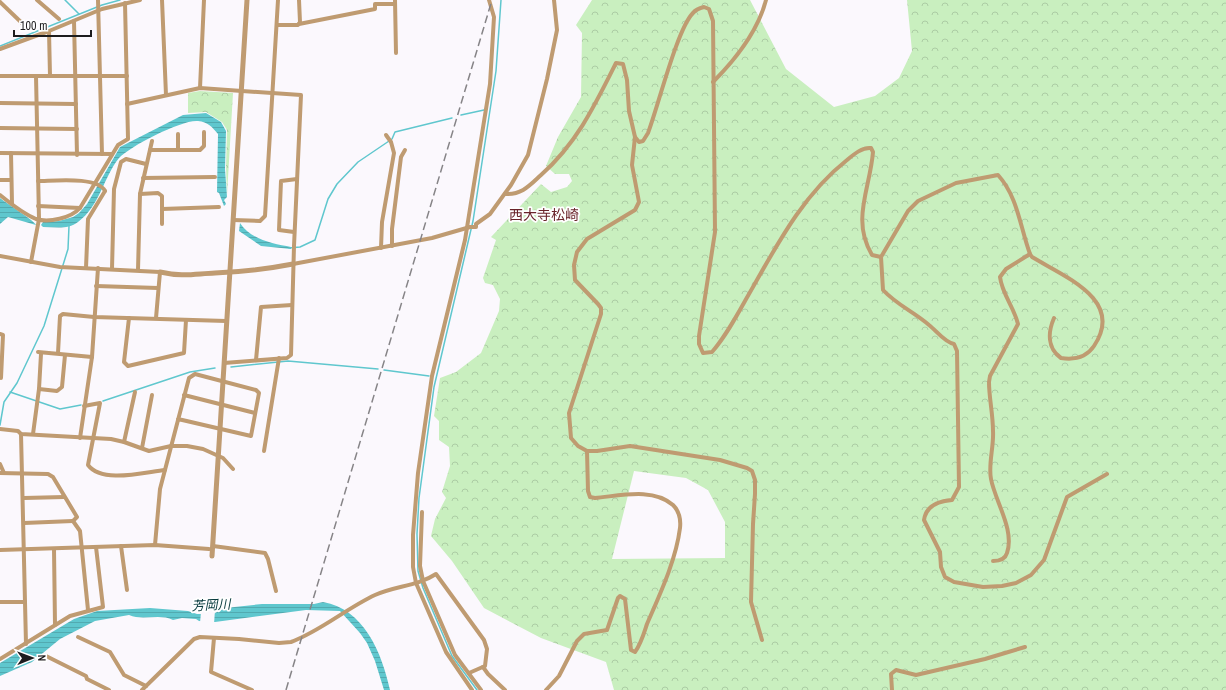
<svg xmlns="http://www.w3.org/2000/svg" width="1226" height="690" viewBox="0 0 1226 690" font-family="'Archivo Narrow','Noto Sans JP',sans-serif">
<style>
.forest{fill:url(#forest-crowns);fill-rule:evenodd}
.water{fill:url(#water-rules)}
.pier{fill:#fbf8fd}
.lines{fill:none;stroke-linecap:round;stroke-linejoin:round}
.stream{stroke:#5fc7ce;stroke-width:1.5}
.minor{stroke:#bf9b71;stroke-width:4}
.tertiary{stroke:#bf9b71;stroke-width:5}
.rail{stroke:#868487;stroke-width:1.5;stroke-dasharray:8 4;stroke-linecap:butt}
.labels{text-anchor:middle;dominant-baseline:central;stroke-width:3.5;stroke-linejoin:round;paint-order:stroke}
.water-label{font-size:13px;font-style:italic;fill:#083b3e;stroke:#fff}
.quarter-label{font-size:14px;fill:#69232a;stroke:#fff}
</style>
<defs>
<pattern id="forest-crowns" width="20" height="18" patternUnits="userSpaceOnUse"><rect width="20" height="18" fill="#c9efbf"/><path d="M2 6a3 3 0 1 1 6 0M12 15a3 3 0 1 1 6 0" fill="none" stroke="#accca4"/></pattern>
<pattern id="water-rules" width="6" height="5" patternUnits="userSpaceOnUse"><rect width="6" height="5" fill="#5fc7ce"/><path d="M0 2.5h6" fill="none" stroke="#52aab0"/></pattern>
</defs>
<rect width="100%" height="100%" fill="#fbf8fd"/>
<g class="forest">
<path d="M 592,0 L 750,0 L 786,69 L 834,107 L 875,96 L 899,78 L 912,51 L 907,0 L 1226,0 L 1226,690 L 614,690 L 606,662 L 541,638 L 484,608 L 452,561 L 431,536 L 435,519 L 446,498 L 442,492 L 450,466 L 449,447 L 439,440 L 439,421 L 434,416 L 440,378 L 456,372 L 481,353 L 499,311 L 500,299 L 493,285 L 485,283 L 483,278 L 496,240 L 491,237 L 541,184 L 551,192 L 567,187 L 572,181 L 569,174 L 555,174 L 546,166 L 558,137 L 581,97 L 582,33 L 576,25 ZM 634,471 L 686,478 L 708,490 L 725,522 L 725,558 L 612,559 Z"/>
<polygon points="200,91 233,93 227,195 226,167 227,130 222,122 206,112 188,113 188,93"/>
</g>
<g class="water">
<path d="M 206,113 L 221,122 L 226,131 L 225,169 L 227,197 L 224,200 L 226,204 L 224,206 L 219,193 L 217,192 L 218,134 C 212,127 208,122 198,121 C 183,119 130,146 119,158 C 103,178 100,206 78,222 C 68,230 55,227 43,227 L 41,225 L 43,222 L 59,221 L 73,217 L 79,213 L 87,204 L 120,147 L 183,115 Z"/>
<path d="M 0,198 C 6,203 35,221 36,225 L 8,217 L 0,224 Z"/>
<path d="M 240,223 C 250,239 273,244 291,247 L 291,249 L 261,246 L 239,231 Z"/>
<path d="M 323,602 C 364,609 382,653 390,690 L 384,690 L 375,661 L 367,643 L 360,633 L 340,611 L 306,610 L 215,622 L 199,621 L 196,619 L 182,618 L 173,620 C 160,613 143,621 129,615 L 95,621 L 60,639 L 32,662 L 0,676 L 0,663 L 74,619 L 97,611 L 150,608 L 188,611 L 197,614 L 213,614 L 225,608 L 262,604 L 314,604 Z"/>
</g>
<polygon class="pier" points="215,610 214,624 200,623 201,612"/>
<g class="lines">
<g class="stream">
<polyline points="65,0 79,14"/>
<polyline points="0,46 102,5 120,0"/>
<polyline points="461,115 484,110"/>
<polyline points="289,248 300,247 315,240 328,199 337,184 358,162 392,139 395,132 452,118"/>
<polyline points="231,367 288,361 378,369"/>
<polyline points="384,370 429,376"/>
<polyline points="10,392 60,409 81,405"/>
<polyline points="103,401 190,372 215,368"/>
<polyline points="0,425 4,402 17,383 44,326 68,249 69,226"/>
<polyline points="477,690 452,656 423,588 418,571 417,534 419,498 434,387 473,221 496,71 501,0"/>
</g>
<g class="minor">
<polyline points="37,0 59,19"/>
<polyline points="98,0 102,154"/>
<polyline points="162,0 166,95"/>
<polyline points="395,0 396,53"/>
<polyline points="0,2 24,25"/>
<polyline points="74,21 77,155"/>
<polyline points="299,24 375,9 375,4 395,4"/>
<polyline points="277,25 298,25 300,22 299,0"/>
<polyline points="49,31 50,76"/>
<polyline points="0,49 49,31 102,9 140,0"/>
<polyline points="0,76 127,76"/>
<path d="M 713,82 C 735,60 758,31 766,0"/>
<polyline points="200,88 204,0"/>
<polyline points="0,103 76,104"/>
<polyline points="127,104 200,88 301,95 294,246 291,355 287,358 224,363"/>
<polyline points="0,128 77,129"/>
<polyline points="178,134 178,150"/>
<path d="M 635,137 L 639,142 L 643,141 L 648,133 C 658,107 677,29 693,13 C 696,9 700,8 704,7 L 709,9 L 713,21 L 715,232 L 699,336 L 699,344 L 703,353 L 712,352 C 725,337 735,319 745,301 C 774,251 800,197 847,160 C 853,155 862,147 871,148 L 873,152 C 870,189 851,220 872,255 L 881,257"/>
<polyline points="150,150 200,150 204,146 204,132"/>
<polyline points="0,153 112,154"/>
<polyline points="11,153 12,204"/>
<polyline points="143,178 215,177"/>
<polyline points="0,180 11,180"/>
<path d="M 38,181 C 53,181 98,176 105,191"/>
<polyline points="140,194 158,193 162,196 162,224"/>
<path d="M 505,194 C 522,195 530,185 541,175 C 577,143 595,105 616,63 L 623,64 L 627,80 L 629,111 L 635,137 L 632,165 L 639,202 L 635,210 L 587,239 L 577,252 L 574,265 L 575,280 L 598,304 L 601,308 L 601,314 L 569,413 L 571,438 L 578,446 L 587,451 L 597,451 L 630,446 L 720,460 L 747,468 L 752,471 L 755,480 L 755,494 L 753,524 L 751,602 L 762,640"/>
<path d="M 0,195 C 11,204 24,214 36,219 C 49,223 71,218 80,208"/>
<polyline points="38,206 80,208 118,145 128,139 125,3"/>
<polyline points="162,209 219,207"/>
<polyline points="233,220 260,221 265,216 278,0"/>
<polyline points="294,232 279,230 281,181 297,179"/>
<polyline points="392,246 392,229 401,157 405,150"/>
<polyline points="381,248 382,222 394,153 391,142 386,135"/>
<polyline points="0,256 60,267 160,272 156,318"/>
<polyline points="31,262 39,219 36,76"/>
<polyline points="293,264 432,238 470,227 476,227 476,224 490,214 511,185 528,155 547,79 557,30 554,0"/>
<polyline points="86,268 88,219 105,191"/>
<polyline points="112,269 114,189 121,162 126,159 146,164"/>
<polyline points="138,270 140,194 152,141"/>
<polyline points="96,286 158,288"/>
<polyline points="129,318 124,362 128,366 184,353 186,320"/>
<path d="M 1054,318 C 1048,332 1047,348 1061,358 C 1074,360 1086,358 1094,346 C 1125,300 1065,277 1032,257 L 1030,254 C 1020,227 1018,197 998,175 L 956,183 L 918,201 L 908,211 L 881,257 L 883,290 C 897,305 914,312 929,325 C 937,331 944,342 954,344 L 957,351 L 959,487 L 952,500 C 939,501 926,506 924,520 L 940,552 L 941,567 L 945,577 L 954,582 L 983,587 L 1002,586 L 1016,583 L 1031,575 L 1044,560 L 1067,497 L 1107,474"/>
<polyline points="0,334 3,335 1,378"/>
<polyline points="38,352 92,357"/>
<polyline points="58,353 60,316 63,314 94,317 226,321"/>
<polyline points="256,360 261,307 292,305"/>
<polyline points="39,389 57,391 62,387 65,355"/>
<polyline points="184,395 255,413"/>
<path d="M 84,406 L 100,403 L 88,465 C 102,484 145,472 165,470"/>
<polyline points="0,429 18,431 21,434 111,439 124,442 149,451 171,446 187,446 203,449 223,458 233,469"/>
<polyline points="21,434 26,644"/>
<polyline points="33,434 39,389 41,354"/>
<polyline points="80,438 92,357 98,268"/>
<polyline points="124,442 135,392"/>
<polyline points="142,448 152,395"/>
<polyline points="264,451 279,358"/>
<polyline points="0,464 4,473"/>
<polyline points="0,473 48,474 53,477 77,517 73,521"/>
<polyline points="24,498 64,497"/>
<polyline points="422,512 420,566 423,581 455,655 481,690"/>
<polyline points="73,521 80,531 88,610"/>
<polyline points="24,523 73,521"/>
<polyline points="155,545 160,489 189,378 195,374 256,390 259,393 251,436 178,419"/>
<polyline points="121,546 127,590"/>
<polyline points="213,546 265,553 268,559 276,591"/>
<polyline points="54,549 55,625"/>
<polyline points="0,550 155,545 209,549"/>
<path d="M 993,561 C 999,561 1005,560 1007,553 C 1015,530 995,501 991,479 C 988,464 994,447 993,431 C 993,414 989,398 989,382 L 990,376 L 1018,324 C 1014,307 1002,294 1000,277 L 1006,269 L 1030,254"/>
<polyline points="0,602 25,602"/>
<polyline points="78,637 110,652 124,675 146,686"/>
<polyline points="214,638 211,672 252,690"/>
<polyline points="46,656 86,676 87,679 109,690"/>
<polyline points="0,659 70,616 103,607 96,547"/>
<polyline points="483,667 488,674 505,690"/>
<path d="M 142,690 L 194,639 L 200,637 L 239,639 L 279,643 L 291,642 C 319,632 347,608 375,595 C 394,586 418,586 436,574 L 484,640 L 487,649 L 485,666 L 469,673"/>
<polyline points="472,690 446,652 416,583 413,567 413,535 418,473 432,376 465,240 490,84 494,17 489,0"/>
<path d="M 546,690 L 559,676 L 577,641 L 584,634 L 607,630 L 618,598 L 620,596 L 625,599 L 631,650 L 635,652 C 641,644 644,633 647,624 C 660,594 676,560 680,528 C 681,519 679,511 673,505 C 653,487 619,496 595,498 L 590,497 L 588,491 L 587,451"/>
<polyline points="892,690 891,674 896,670 916,675 985,659 1025,647"/>
</g>
<g class="tertiary">
<path d="M 160,272 C 183,277 193,274 215,273 C 242,272 267,269 293,264"/>
<polyline points="212,556 247,0"/>
</g>
<polyline class="rail" points="286,690 492,0"/>
</g>
<g class="labels">
<g class="water-label">
<text transform="translate(211 605) rotate(-3)">芳岡川</text>
</g>
<g class="quarter-label">
<text x="544" y="215">西大寺松崎</text>
</g>
</g>
<g transform="translate(32 658) rotate(89)" stroke="#ffffff" stroke-width="3" paint-order="stroke">
<path d="M0-3L7 15L0 10L-7 15Z" fill="#1d1c1e"/>
<text y="-6" font-size="11" font-weight="bold" text-anchor="middle" fill="#1d1c1e">N</text>
</g>
<path d="M14 30v6h77v-6" fill="none" stroke="#1d1c1e" stroke-width="2"/>
<text x="20" y="30" font-size="12" fill="#1d1c1e" stroke="#ffffff" stroke-width="3" paint-order="stroke">100 m</text>
</svg>
